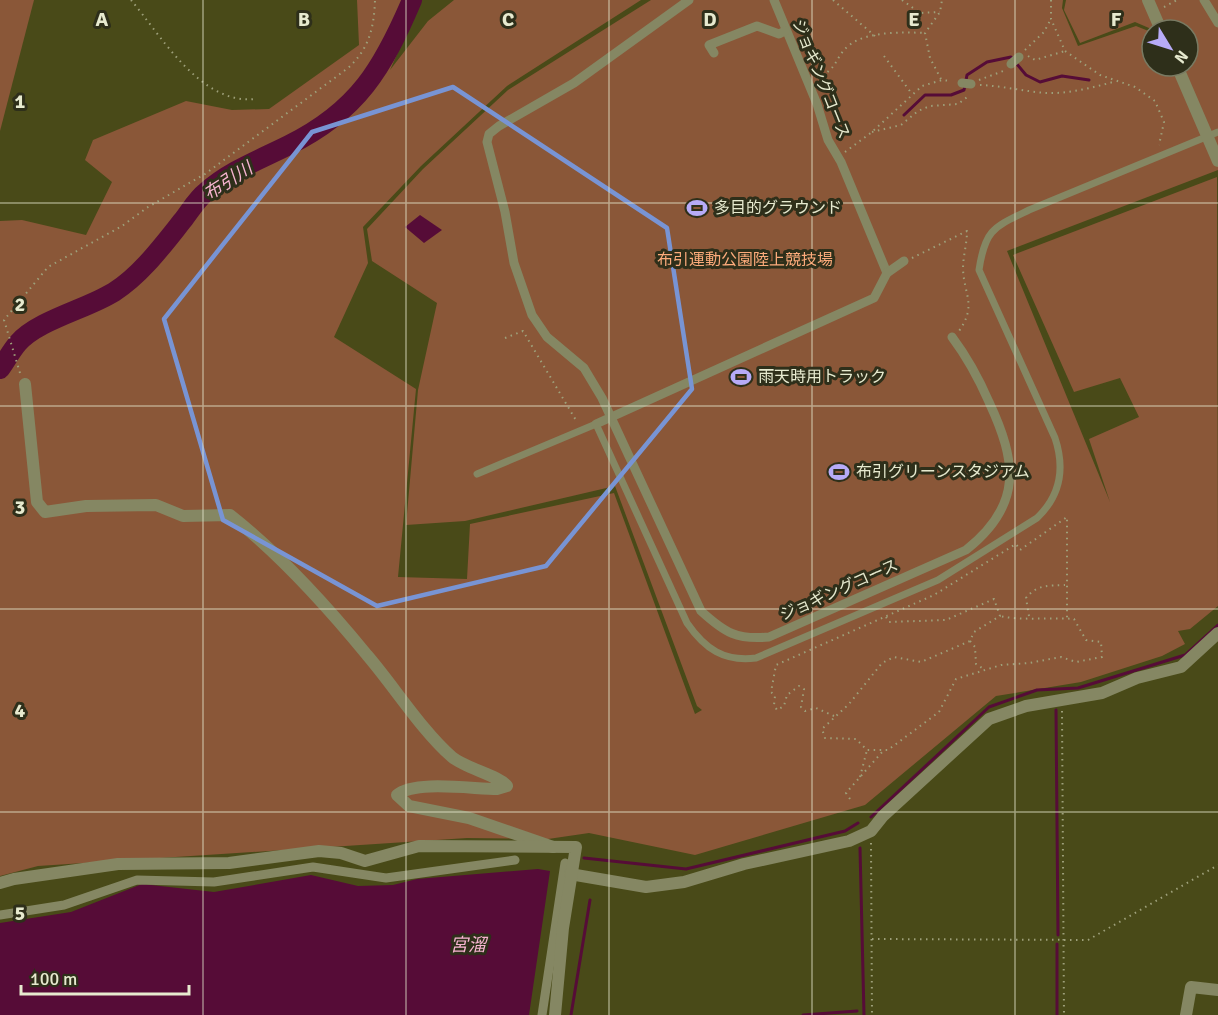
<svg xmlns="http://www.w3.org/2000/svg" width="1218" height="1015" viewBox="0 0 1218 1015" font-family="Signika,'Noto Sans JP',sans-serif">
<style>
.green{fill:#8a5738;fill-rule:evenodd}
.water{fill:#560c37}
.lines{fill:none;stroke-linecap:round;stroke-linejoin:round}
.stream{stroke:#560c37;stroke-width:3}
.river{stroke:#560c37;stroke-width:20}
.path{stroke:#9ea07a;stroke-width:2;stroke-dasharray:1.5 4.5;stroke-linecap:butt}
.service{stroke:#858763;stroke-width:7}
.pedestrian{stroke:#858763;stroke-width:9}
.minor{stroke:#858763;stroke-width:12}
.marked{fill:none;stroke:#7894d4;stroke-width:4.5;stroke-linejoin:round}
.grid{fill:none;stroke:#e7eacf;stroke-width:1.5;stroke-opacity:0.55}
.labels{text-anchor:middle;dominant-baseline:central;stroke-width:6;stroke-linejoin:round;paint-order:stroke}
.street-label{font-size:16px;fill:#e7eacf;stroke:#2e2f1a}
.poi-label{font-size:16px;fill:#e7eacf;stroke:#2e2f1a;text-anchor:start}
.park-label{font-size:16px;fill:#fcab7b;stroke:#2e2f1a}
.water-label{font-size:18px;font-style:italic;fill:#f7b4d1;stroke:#2e2f1a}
.grid-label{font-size:20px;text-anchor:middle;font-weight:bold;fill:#e7eacf;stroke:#2e2f1a;stroke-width:6;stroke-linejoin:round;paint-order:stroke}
</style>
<rect width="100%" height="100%" fill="#494a18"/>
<g class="green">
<polygon points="0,0 34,0 0,131"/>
<path d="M 357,0 L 421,0 L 390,70 L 428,21 L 454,0 L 641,0 L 507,86 L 421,166 L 363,227 L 368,263 L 334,337 L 416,389 L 398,577 L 467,579 L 470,524 L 614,493 L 695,714 L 702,710 L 697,706 L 615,486 L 465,521 L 406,525 L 418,390 L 437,303 L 372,261 L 367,229 L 423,169 L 508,90 L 651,0 L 1063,0 L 1062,8 L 1078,46 L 1136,26 L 1151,32 L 1149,28 L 1135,22 L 1080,43 L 1064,10 L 1066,0 L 1218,0 L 1218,170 L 1007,251 L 1110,502 L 1089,439 L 1139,417 L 1120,378 L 1074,392 L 1013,255 L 1217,177 L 1218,606 L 1190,629 L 1178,631 L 1185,644 L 1162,656 L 1081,682 L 996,696 L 865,805 L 695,855 L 589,833 L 548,839 L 467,838 L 38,866 L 0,876 L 0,221 L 22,220 L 86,235 L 112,182 L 85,160 L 93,140 L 186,101 L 232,110 L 269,109 L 359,45 ZM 1152,30 L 1188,30 L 1188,66 L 1152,66 Z"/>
</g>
<g class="water">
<polygon points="420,215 442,230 424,243 405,227"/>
<polygon points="538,869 550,871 529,1015 0,1015 0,923 71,912 142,884 214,892 311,875 358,886 393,885 417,879"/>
</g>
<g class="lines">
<g class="stream">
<polyline points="904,115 925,95 951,95 964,90 967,75 987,62 1011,57 1026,75 1040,82 1062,76 1089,80"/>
<polyline points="1056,710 1058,935"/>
<polyline points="871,817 989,707 1037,690 1078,688 1185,655 1218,625"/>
<polyline points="860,848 864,1015"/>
<polyline points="584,858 686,869 845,831 858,823"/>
<polyline points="1057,944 1057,1015"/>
<polyline points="571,1015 590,900"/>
<polyline points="803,1015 857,1011"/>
</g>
<path class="river" d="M 0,369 C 6,361 11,351 18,343 C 38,320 87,309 114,292 C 141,275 163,245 183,220 C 190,211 197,199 206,192 C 229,171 261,159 289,145 C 358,111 383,68 412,0"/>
<g class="path">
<path d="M 131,0 C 162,37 201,105 255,99"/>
<polyline points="833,0 875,36"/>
<polyline points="902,0 920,13 940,12"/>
<polyline points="1051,0 1051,19 1065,51 1100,75 1135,87 1155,101 1164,122 1159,145"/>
<polyline points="1164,7 1177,0"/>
<polyline points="1025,50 1044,32 1051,19"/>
<polyline points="884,56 912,94"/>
<polyline points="1028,56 1035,60 1065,51"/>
<path d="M 817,78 C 839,68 833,60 848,46 C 866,31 903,32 925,33"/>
<polyline points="941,79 930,58 925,33 940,12 942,0"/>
<polyline points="979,80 1006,70"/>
<path d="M 980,85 C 1002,86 1023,91 1045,93 C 1068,94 1091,88 1113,82"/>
<polyline points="872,132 901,125 918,111 930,106 958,104 970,95"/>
<polyline points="845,152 872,132 922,86 942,80 951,81"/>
<path d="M 912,258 L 967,231 C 967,244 963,256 963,269 C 964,295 977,305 959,331"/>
<polyline points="505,338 523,331 577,422"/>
<path d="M 20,373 L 4,320 L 48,267 L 122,226 L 148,207 L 205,174 L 348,68 C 369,49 374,28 375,0"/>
<path d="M 1029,616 L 1026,598 C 1037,584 1049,586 1065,585"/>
<path d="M 886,617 L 889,622 L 946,620 L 994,599 L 1000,616 L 974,632 L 970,641 L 921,662 L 894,657 L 882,663 L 849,704 L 822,729 L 825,738 L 856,739 L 867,750 L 888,750 L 939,712 L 956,679 L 1001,665 L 1029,663 L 1061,657 L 1076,662 L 1102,657 L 1101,642 L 1086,640 L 1074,619 C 1050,617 1022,621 1000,616"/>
<polyline points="970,641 975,647 976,664 985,670"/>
<polyline points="1062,711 1064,1015"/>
<polyline points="834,716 816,708 805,711 801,707 804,689 799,686 787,695 784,706 777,710 774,705 775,696 771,692 776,665 934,595 1016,544 1020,550 1067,517 1067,618"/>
<polyline points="860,777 867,750"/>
<polyline points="850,799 846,793 883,751"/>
<polyline points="871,843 872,1015"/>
<polyline points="872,939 1088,940 1218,865"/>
</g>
<path class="service" d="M 477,474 L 596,424 L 687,623 C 705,649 724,662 756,658 L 938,580 L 1037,518 C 1061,495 1065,468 1055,438 L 979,270 C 985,229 994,227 1029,210 L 1218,132"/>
<g class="pedestrian">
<path d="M 689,0 L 574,83 L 499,126 L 489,134 L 487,142 L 505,212 L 514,263 L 532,315 L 547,337 L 584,368 L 602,398 L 701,611 C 725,633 737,640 769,637 L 966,550 C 1023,505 1017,462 989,402 C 979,379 967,357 952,337"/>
<polyline points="774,0 817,104 828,140 841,162 887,273"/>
<polyline points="1204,0 1218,23"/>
<polyline points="714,53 709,45 757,26 779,34 785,31"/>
<polyline points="1011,64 1019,57"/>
<polyline points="962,83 971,84"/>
<polyline points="596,424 874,298 887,273 904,261"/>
<polyline points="0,915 64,905 137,880 214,882 313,867 386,878 515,860"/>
<polyline points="542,1015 565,863"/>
</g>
<g class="minor">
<polyline points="1148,0 1161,30"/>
<polyline points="1177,66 1218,161"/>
<path d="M 25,384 L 37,502 L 45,512 L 86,506 L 156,505 L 183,516 L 230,515 C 281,555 326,605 367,655 C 393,685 422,731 452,757 C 465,768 500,776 507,786 L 497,789 C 473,789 414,780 397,795 L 409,806 L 469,818 L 553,847"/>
<polyline points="570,874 646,887 684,882 744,864 849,841 871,831 883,816 989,719 1026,706 1102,693 1137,678 1181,667 1218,633"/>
<polyline points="0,883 14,879 118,864 229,863 319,851 341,853 365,861 419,846 576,847 563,928 555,1015"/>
<polyline points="1186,1015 1191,987 1218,990"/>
</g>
</g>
<path class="marked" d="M 453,87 L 667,228 L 692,389 L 546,566 L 377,606 L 223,520 L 164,319 L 312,132 Z"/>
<path class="grid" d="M 203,0 L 203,1015M 406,0 L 406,1015M 609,0 L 609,1015M 812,0 L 812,1015M 1015,0 L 1015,1015M 0,203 L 1218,203M 0,406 L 1218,406M 0,609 L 1218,609M 0,812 L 1218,812"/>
<defs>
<g id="stadium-bare" transform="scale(1.62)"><path d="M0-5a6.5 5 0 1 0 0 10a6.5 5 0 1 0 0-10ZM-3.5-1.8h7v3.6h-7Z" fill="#b7abf7" stroke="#2e2f1a" stroke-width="2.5" paint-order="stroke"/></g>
</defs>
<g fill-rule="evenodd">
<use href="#stadium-bare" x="697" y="208"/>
<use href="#stadium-bare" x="741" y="377"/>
<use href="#stadium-bare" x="839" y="472"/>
</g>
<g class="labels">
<g class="street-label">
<text transform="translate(821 79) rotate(68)">ジョギングコース</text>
<text transform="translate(839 590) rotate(-24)">ジョギングコース</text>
</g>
<g class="poi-label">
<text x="714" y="208">多目的グラウンド</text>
<text x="758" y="377">雨天時用トラック</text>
<text x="856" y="472">布引グリーンスタジアム</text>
</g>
<g class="park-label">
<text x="745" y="260">布引運動公園陸上競技場</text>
</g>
<g class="water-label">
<text transform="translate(228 181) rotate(-33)">布引川</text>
<text x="468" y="945">宮溜</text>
</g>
</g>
<g class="grid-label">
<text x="102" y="26">A</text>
<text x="304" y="26">B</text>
<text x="508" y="26">C</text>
<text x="710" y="26">D</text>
<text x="914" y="26">E</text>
<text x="1116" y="26">F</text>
<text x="20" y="108">1</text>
<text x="20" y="311">2</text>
<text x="20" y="514">3</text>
<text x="20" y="717">4</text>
<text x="20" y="920">5</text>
</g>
<g transform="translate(1170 48) rotate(128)"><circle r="28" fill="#2e2f1a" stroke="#787a62" stroke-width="1.5"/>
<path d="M0-4.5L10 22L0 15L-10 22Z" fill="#b7abf7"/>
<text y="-9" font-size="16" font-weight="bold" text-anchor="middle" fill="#e7eacf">N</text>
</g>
<path d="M21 985v9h168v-9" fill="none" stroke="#e7eacf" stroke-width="3"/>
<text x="30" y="985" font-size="18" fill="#e7eacf" stroke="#2e2f1a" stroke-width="4.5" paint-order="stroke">100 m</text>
</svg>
